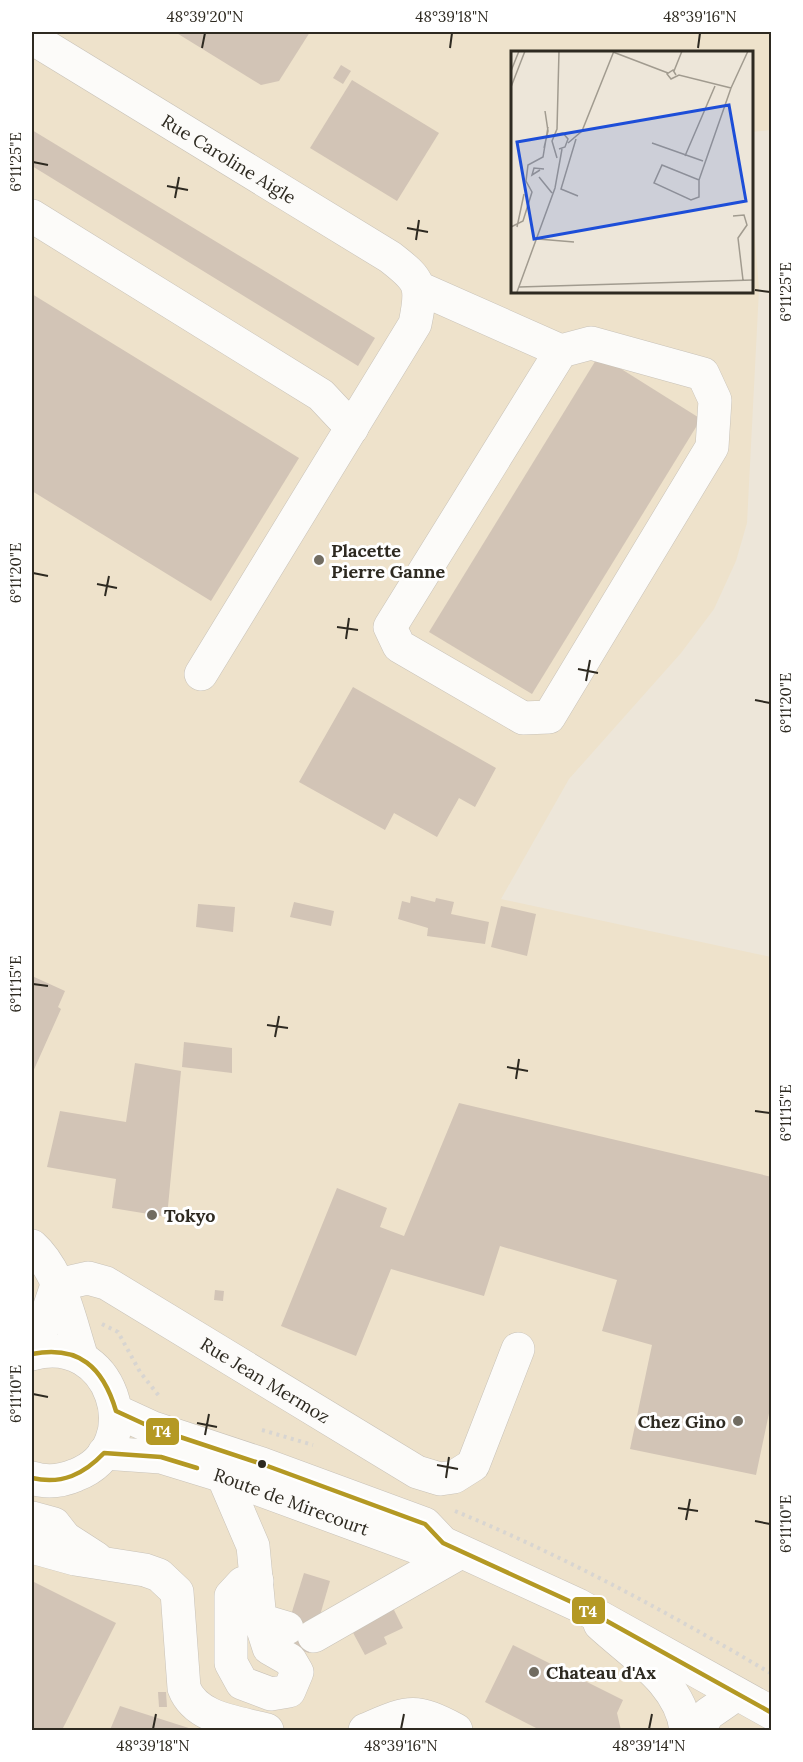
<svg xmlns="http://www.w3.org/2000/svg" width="803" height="1762" viewBox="0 0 803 1762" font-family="Lora,serif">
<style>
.built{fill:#eee2cb}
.building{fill:#d2c4b6}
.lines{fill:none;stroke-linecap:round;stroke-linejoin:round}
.minor-casing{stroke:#c8c2b8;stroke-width:34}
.major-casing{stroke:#c8c2b8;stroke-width:34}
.path{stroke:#d8d5d1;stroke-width:4;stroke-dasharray:3 4.5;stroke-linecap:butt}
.minor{stroke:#fcfbf9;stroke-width:33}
.major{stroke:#fcfbf9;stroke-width:33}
.bus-1-casing{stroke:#fff;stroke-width:9}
.bus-1{stroke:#b49924;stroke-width:4.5}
.ticks{fill:none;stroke:#2e2a21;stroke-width:2}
.poi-dot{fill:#716c61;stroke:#fff;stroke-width:2}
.bus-dot{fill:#2e2a21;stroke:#fff;stroke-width:2}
.labels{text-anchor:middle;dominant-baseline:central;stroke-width:6;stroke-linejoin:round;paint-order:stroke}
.street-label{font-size:18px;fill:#2e2a21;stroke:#fff}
.poi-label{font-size:18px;font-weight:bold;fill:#2e2a21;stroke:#fff;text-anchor:start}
.inset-road{fill:none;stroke:#a19b8f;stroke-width:1.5}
.view{fill:#1d4ed8;fill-opacity:0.15;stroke:#1d4ed8;stroke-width:3}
.inset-edge{fill:none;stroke:#2e2a21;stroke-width:3}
.line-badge{stroke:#fff;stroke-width:2}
.badge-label{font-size:16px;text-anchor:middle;font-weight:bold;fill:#fff}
.neatline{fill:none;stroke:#2e2a21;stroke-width:2}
.ticks-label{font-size:15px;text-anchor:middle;fill:#2e2a21}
</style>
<rect width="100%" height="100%" fill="#ede6d9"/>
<polygon class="built" points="32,32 771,32 771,130 751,132 750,52 512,52 512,291 750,291 751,190 759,289 747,523 736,561 714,609 681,653 569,779 501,899 771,957 771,1730 32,1730"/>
<g class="building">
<polygon points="175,32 310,32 279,81 261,85"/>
<polygon points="341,65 351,71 343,84 333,78"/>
<polygon points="352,80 439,133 397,201 310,148"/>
<polygon points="32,130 375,338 358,366 32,166"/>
<polygon points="32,294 299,458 211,601 32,491"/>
<polygon points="599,355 701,419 532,694 429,632"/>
<polygon points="353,687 496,768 475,807 459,798 437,837 394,813 385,830 299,782"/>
<polygon points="411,896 435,902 436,898 454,902 451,914 489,922 485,944 427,936 428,928 398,919 402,901 410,903"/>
<polygon points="294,902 334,911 331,926 290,917"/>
<polygon points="198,904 235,907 233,932 196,927"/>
<polygon points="501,906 536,914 527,956 491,947"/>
<polygon points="32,976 65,991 58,1007 61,1009 32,1074"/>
<polygon points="184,1042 232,1048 232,1073 182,1067"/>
<polygon points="135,1063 181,1071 167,1217 112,1208 116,1179 47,1167 60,1111 126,1122"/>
<polygon points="459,1103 772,1177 772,1360 769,1380 772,1381 772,1399 756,1475 630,1449 652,1345 602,1331 617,1280 500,1246 484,1296 391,1269 356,1356 281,1326 337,1188 387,1208 380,1227 404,1236"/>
<polygon points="215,1290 224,1291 223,1301 214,1300"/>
<polygon points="304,1573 330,1581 309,1653 282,1644"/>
<polygon points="32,1581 116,1623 62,1730 32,1730"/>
<polygon points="393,1608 403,1628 384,1637 387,1644 365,1655 351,1629"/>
<polygon points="513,1645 623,1700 617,1713 621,1730 540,1730 485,1702"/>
<polygon points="158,1692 166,1692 167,1707 159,1707"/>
<polygon points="120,1706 195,1730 110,1730"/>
</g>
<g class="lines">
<g class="minor-casing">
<g id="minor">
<path id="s1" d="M 32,38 L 390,257 C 421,281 423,285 415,324 L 201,674"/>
<polyline points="32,216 321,395 352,428"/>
<polyline points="419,288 561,351 390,627 399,646 523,718 549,717 712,447 715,400 703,374 591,343 561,351"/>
<path d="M 32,1246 C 61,1272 70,1322 82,1358"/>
<path id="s2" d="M 57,1285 L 88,1278 L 106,1283 L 417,1472 L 440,1479 L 454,1477 L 473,1465 L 518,1349"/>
<polyline points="34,1353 57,1285"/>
<polyline points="223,1476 253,1546 260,1620 287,1628"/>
<polyline points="32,1518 54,1524 65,1538 96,1558"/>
<path d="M 32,1547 L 75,1559 L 145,1570 L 159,1575 L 177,1592 L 184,1688 C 196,1719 237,1722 267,1730"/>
<polyline points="257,1581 243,1583 231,1596 231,1663 242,1683 271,1694 289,1691 297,1672 290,1660 269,1648 260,1620"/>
<path d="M 600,1624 C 632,1654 681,1683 686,1730"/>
<polyline points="314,1636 461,1552"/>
<path d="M 365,1730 C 408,1712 413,1707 456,1730"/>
<polyline points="698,1730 708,1714 737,1694"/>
</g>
</g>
<g class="major-casing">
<g id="major">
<path d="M 32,1354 C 111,1331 150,1446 76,1475 C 62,1481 47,1483 32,1478"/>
<polyline points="116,1411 153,1428 262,1464 425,1524 443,1543 578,1605 772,1713"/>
<path id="s3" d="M 104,1453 L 161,1457 L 223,1476 L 419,1548 L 443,1543"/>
</g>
</g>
<g class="path">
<polyline points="102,1324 118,1332 140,1372 159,1396"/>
<polyline points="262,1430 313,1445"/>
<path d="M 455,1511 C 566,1557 669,1613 772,1674"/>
</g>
<use href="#minor" class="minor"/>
<use href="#major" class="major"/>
<g class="bus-1-casing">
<g id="bus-1">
<path d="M 32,1354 C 79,1345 103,1367 116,1411 L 153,1428 L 262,1464 L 425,1524 L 443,1543 L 578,1605 L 772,1713"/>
<path d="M 32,1478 C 62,1485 84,1474 104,1453 L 161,1457 L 197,1468"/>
</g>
</g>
<use href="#bus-1" class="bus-1"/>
</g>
<path class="ticks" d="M 202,48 L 205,33M 450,48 L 452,33M 698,48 L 700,33M 33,162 L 48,165M 167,186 L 188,190M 175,198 L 179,177M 407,228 L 428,232M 416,240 L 419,220M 755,290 L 770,292M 33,573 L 48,576M 97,584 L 117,588M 105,596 L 109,576M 337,627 L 358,630M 346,639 L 349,618M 578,669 L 598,673M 586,681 L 590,660M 755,700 L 770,703M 33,984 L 48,986M 267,1025 L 288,1028M 275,1037 L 279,1016M 507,1067 L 528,1071M 516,1079 L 519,1059M 755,1111 L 770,1113M 33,1394 L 48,1397M 197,1423 L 217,1427M 205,1435 L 209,1414M 437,1465 L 458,1469M 446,1478 L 449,1457M 678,1508 L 698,1511M 686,1520 L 690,1499M 755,1521 L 770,1524M 153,1729 L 156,1714M 401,1729 L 404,1714M 649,1729 L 652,1714"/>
<g class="poi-dot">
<circle cx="319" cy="560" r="6"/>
<circle cx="152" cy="1215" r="6"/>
<circle cx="738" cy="1421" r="6"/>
<circle cx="534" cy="1672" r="6"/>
</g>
<circle class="bus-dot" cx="262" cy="1464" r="5"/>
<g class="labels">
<g class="street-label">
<text stroke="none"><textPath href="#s1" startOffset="231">Rue Caroline Aigle</textPath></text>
<text stroke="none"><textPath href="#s2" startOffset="237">Rue Jean Mermoz</textPath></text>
<text stroke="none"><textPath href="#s3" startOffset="195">Route de Mirecourt</textPath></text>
</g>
<g class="poi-label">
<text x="331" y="550">Placette<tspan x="331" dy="21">Pierre Ganne</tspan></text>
<text x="164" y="1215">Tokyo</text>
<text x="726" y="1421" text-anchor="end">Chez Gino</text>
<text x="546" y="1672">Chateau d'Ax</text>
</g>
</g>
<g transform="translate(511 51)">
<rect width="242" height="242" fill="#ede6d9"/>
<path class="inset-road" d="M 102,1 L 157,22M 0,20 L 8,0M 163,20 L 171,0M 165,24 L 162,19 L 156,23 L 160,28 L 168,24 L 220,37M 0,36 L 14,0M 46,83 L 52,82 L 57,88 L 54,96 L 48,98M 65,88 L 50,138 L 67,145M 57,92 L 71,80 L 103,0M 141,92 L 192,110M 33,97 L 37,80 L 34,60M 174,105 L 204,35M 46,107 L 41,90 L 46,78 L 48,0M 29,119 L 21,124 L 23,117 L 33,118M 28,126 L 41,142M 188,129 L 188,146 L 180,149 L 143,132 L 151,114 L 188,129 L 220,37 L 237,0M 222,165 L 233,164 L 236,174 L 227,187 L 232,229M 0,176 L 12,170 L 21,141 L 15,130 L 17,114 L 32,106 L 37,76M 6,176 L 13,143M 27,188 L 63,191M 8,236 L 242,229M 6,241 L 44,137 L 51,98"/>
<path class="view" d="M 218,54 L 235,150 L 23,188 L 6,91 Z"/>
<rect width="242" height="242" class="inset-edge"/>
</g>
<g class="line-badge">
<rect x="145" y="1417" width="35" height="29" rx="6" fill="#b49924"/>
<rect x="571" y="1596" width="35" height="29" rx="6" fill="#b49924"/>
</g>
<g class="badge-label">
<text x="162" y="1437">T4</text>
<text x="588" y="1617">T4</text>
</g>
<rect width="803" height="1762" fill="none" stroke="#ffffff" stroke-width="66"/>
<rect x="33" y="33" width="737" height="1696" class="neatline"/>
<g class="ticks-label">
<text x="205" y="22">48°39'20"N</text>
<text x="452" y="22">48°39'18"N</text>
<text x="700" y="22">48°39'16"N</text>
<text transform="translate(16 162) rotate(-90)" y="5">6°11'25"E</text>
<text transform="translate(786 292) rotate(-90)" y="5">6°11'25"E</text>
<text transform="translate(16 573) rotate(-90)" y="5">6°11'20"E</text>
<text transform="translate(786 703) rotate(-90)" y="5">6°11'20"E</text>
<text transform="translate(16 984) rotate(-90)" y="5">6°11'15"E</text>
<text transform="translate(786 1113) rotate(-90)" y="5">6°11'15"E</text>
<text transform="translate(16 1394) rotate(-90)" y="5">6°11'10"E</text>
<text transform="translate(786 1524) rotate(-90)" y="5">6°11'10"E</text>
<text x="153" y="1751">48°39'18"N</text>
<text x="401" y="1751">48°39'16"N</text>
<text x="649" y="1751">48°39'14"N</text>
</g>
</svg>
